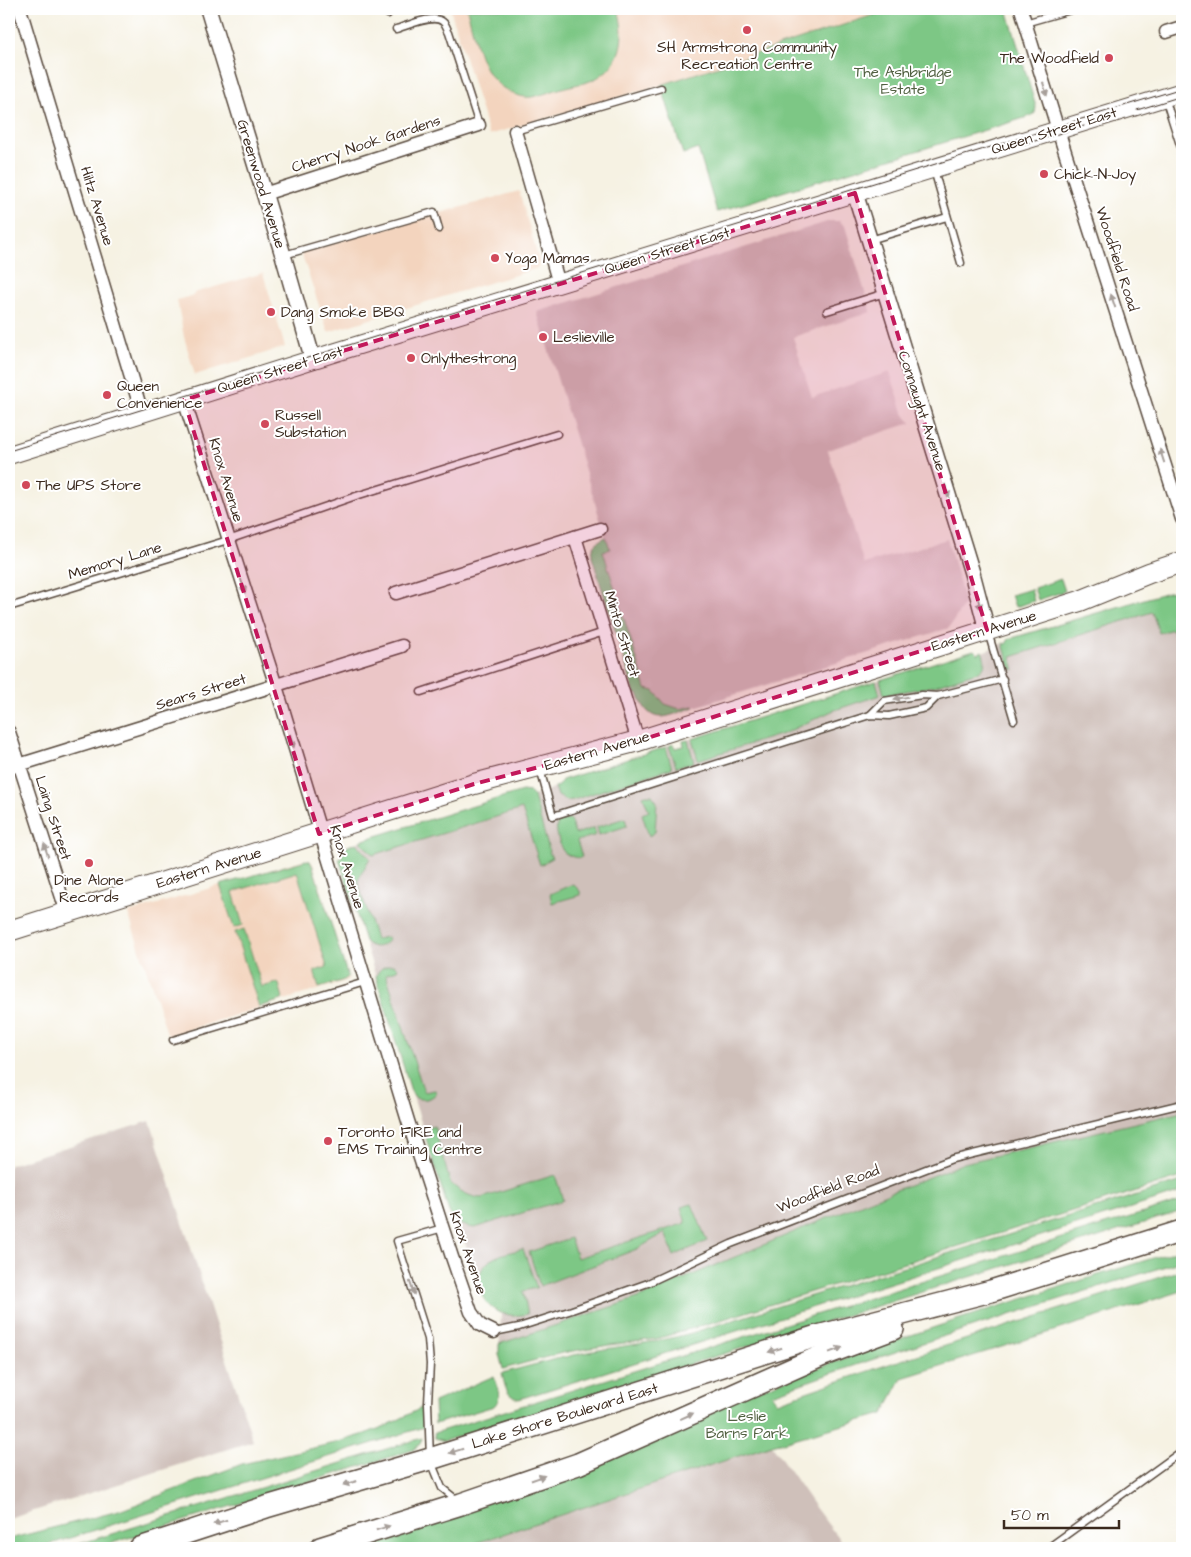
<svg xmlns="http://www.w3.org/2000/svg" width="1191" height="1557" viewBox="0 0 1191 1557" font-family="'Architects Daughter',sans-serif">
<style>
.built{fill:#f3d4be}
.industrial{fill:#cfc0ba}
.green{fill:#7dc785;stroke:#5c7852}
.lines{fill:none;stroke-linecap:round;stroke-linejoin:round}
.service-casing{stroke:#57483c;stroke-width:9}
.minor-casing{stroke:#57483c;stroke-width:15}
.tertiary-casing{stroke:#57483c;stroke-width:18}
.secondary-casing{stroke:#57483c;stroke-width:20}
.primary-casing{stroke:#57483c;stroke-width:22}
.trunk-casing{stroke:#57483c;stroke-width:24}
.service{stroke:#fff;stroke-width:6}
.minor{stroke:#fff;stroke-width:12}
.tertiary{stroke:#fff;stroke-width:15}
.secondary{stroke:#fff;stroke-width:18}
.primary{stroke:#fff;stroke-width:20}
.trunk{stroke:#fff;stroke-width:21}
.tram{stroke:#3b2a1e;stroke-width:1}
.oneway{fill:#a79f9a}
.marked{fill:#c2185b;fill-opacity:0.2;stroke:#c2185b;stroke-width:4;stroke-dasharray:10 6;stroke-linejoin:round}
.poi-dot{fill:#d1495b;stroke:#fff;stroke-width:2}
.labels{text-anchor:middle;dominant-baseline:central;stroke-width:4;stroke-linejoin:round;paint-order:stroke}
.poi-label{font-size:15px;fill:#3b2a1e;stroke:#fff;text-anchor:start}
.park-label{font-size:15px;fill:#526142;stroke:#fff}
.street-label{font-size:15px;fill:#3b2a1e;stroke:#fff}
</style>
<rect width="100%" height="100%" fill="#fff"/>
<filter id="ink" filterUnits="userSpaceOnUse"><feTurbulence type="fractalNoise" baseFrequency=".02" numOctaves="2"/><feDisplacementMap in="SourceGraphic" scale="10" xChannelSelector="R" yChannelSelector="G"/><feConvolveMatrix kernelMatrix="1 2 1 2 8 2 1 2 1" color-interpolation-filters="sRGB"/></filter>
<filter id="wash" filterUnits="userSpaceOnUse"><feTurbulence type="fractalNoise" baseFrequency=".0096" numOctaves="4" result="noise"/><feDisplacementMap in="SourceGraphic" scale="20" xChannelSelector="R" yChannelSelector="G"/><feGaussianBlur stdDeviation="1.12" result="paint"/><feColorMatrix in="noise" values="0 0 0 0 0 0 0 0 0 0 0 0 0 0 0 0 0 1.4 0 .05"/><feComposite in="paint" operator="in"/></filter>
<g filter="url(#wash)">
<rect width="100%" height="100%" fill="#f6f2e3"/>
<g class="built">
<polygon points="450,9 892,9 661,85 489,135"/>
<polygon points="519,191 539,261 538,268 328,332 301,252"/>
<polygon points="263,273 285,347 195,375 184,337 177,300 194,295 194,293"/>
<polygon points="302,860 309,860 313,864 349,980 168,1036 128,913"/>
</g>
<g class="industrial">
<polygon points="830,221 839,221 845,226 871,312 793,337 812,397 890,372 903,412 911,423 828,450 864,564 947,539 965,603 949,628 669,715 646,689 603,551 609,549 537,312"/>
<polygon points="1176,591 1182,593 1182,1177 724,1319 656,1339 610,1345 562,1353 503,1369 499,1354 501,1313 493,1308 485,1301 481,1293 459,1224 452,1218 449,1212 339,859 341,858 344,849 347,846 360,841 522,791 530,792 533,796 558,786 562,780 673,744 675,748 684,746 683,741 974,650 978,654 1003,643 1006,645 1009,639 1013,637 1168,592"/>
<polygon points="150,1121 253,1441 9,1519 9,1165"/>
<polygon points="772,1445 814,1506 846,1548 461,1548"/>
</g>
<g class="green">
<path d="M 467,9 L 618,9 C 626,36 623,64 595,79 C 585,84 572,85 562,88 C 552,91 542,95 532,97 C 519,99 502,89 494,80 C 478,64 473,30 467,9 Z"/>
<polygon points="892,9 1007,9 1036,107 1035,113 1031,116 717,212 698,149 683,154 661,85"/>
<path d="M 606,537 L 610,549 L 603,551 L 646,689 L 654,691 L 665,704 L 680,709 L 693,706 L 695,707 C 667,716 651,729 638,694 L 635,695 L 592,557 C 591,546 597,541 606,537 Z"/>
<polygon points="1061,579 1065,591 1038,600 1034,588"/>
<polygon points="1031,589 1034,601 1015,607 1011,595"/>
<polygon points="1176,591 1182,593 1182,640 1177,642 1173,629 1159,633 1152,612 1011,657 1015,670 1010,668 1003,643 1006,644 1009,639 1168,592"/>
<path d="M 974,650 L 978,654 L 982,651 C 986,661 987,667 977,672 L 934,686 L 884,695 L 880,680 Z"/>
<polygon points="876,681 880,695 832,711 783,734 698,760 692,739"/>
<polygon points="688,740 694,762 676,767 669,746 673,744 675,748 684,746 683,741"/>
<polygon points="666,747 672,768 573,800 567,801 558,796 555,787 558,786 562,780"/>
<polygon points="522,791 530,792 535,800 550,854 552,858 540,865 522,809 373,855 360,841"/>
<polygon points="646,795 652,795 657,802 655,832 649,836 642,814 649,811 643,796"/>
<polygon points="625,818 627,826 599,835 597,827"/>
<path d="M 570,819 L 575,834 L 594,828 L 596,835 L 577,841 L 582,857 C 576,859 568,856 563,851 C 560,847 554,828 558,823 C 561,820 566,820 570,819 Z"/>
<path d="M 356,843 L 370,858 L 358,880 L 359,886 L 376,939 L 387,937 L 389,939 C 383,948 372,950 365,941 L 339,859 L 341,858 C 343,848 347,846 356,843 Z"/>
<polygon points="306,860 310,861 313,867 348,977 344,980 319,988 315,974 315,971 327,967 297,872 233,892 243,925 234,928 220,885"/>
<polygon points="573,884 580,891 580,895 552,903 550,894"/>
<polygon points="244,929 262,987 277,983 279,984 283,998 282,1000 259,1007 235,932"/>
<path d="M 390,965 L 395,965 L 398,968 L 397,970 L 386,974 L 424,1092 L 435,1090 L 437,1092 C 432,1100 422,1101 414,1097 L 411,1091 L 376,977 C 379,969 382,967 390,965 Z"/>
<polygon points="1182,1112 1182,1177 724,1319 656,1339 610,1345 562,1353 503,1369 499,1354 499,1344 638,1298 846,1210 964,1163"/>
<path d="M 434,1126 L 450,1182 C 457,1190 471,1198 482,1198 L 555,1175 L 563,1200 L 475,1228 C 463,1227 455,1223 449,1212 L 424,1132 L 428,1128 Z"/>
<path d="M 1182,1181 L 1182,1192 L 519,1399 C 505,1396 505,1385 502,1373 C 526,1367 550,1360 574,1355 C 613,1346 652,1344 691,1333 Z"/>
<polygon points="1182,1201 1182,1211 444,1441 435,1438 434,1433"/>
<polygon points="692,1204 707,1241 674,1256 665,1233 637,1249 540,1286 529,1252 570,1238 577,1258 686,1223 681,1207"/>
<path d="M 523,1249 L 537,1288 L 523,1291 L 528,1314 C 520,1316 510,1316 501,1313 C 482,1307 470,1278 487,1263 C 496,1254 512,1252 523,1249 Z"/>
<path d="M 1182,1249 L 1182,1261 C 1045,1304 908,1346 772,1394 L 777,1402 L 889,1364 L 1182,1270 L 1182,1291 L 902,1378 L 883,1414 L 772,1445 L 461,1548 L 350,1548 C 518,1483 686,1415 856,1354 C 964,1316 1073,1283 1182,1249 Z"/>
<path d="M 494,1376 C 497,1387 503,1398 494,1406 L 435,1424 L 434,1402 Z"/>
<polygon points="425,1406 424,1427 38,1548 9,1548 9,1539 119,1511 242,1464 335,1443 362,1435 388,1425"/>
<polygon points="422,1438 420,1444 413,1450 96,1548 66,1548"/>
</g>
</g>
<g filter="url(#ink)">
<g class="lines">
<g class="service-casing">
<g id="service">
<polyline points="386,9 388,14"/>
<polyline points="1025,23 1074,9"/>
<path d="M 396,29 C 407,26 434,13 443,22 C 446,24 447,29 449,32 L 479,125"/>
<polyline points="1165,98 1182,151"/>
<polyline points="515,131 661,88"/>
<polyline points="934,170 961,263"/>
<polyline points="870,240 947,217"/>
<polyline points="284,255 434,212 439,229"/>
<polyline points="827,311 885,293"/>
<polyline points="9,607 228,540 356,496 557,434"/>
<polyline points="988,632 1014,720"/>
<polyline points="421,692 604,632"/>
<polyline points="870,715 884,701 922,695 938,696 1003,679"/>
<polyline points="540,769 553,816 870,715 889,716 926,708 938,696"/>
<polyline points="173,1040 365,982"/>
<polyline points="443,1228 397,1241 428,1339 430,1364 428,1403 430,1459 442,1488 457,1500"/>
<polyline points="494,1332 519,1327 569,1311 648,1283 731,1244 952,1159 1182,1104"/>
<polyline points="1048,1548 1182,1451"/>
</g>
</g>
<g class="minor-casing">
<g id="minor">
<polyline points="20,9 142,413"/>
<polyline points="1021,9 1058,130 1182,519"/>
<polyline points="1166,32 1182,27"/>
<polyline points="515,131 559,284"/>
<polyline points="264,194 479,125"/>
<polyline points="184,400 276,686 408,1121 452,1257 471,1312 480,1325 494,1332"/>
<polyline points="575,537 638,741"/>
<polyline points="396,593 600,529"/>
<polyline points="9,732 67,913"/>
<polyline points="9,768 402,646"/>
</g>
</g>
<g class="tertiary-casing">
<g id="tertiary">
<polyline points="208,9 283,255 313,360"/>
<polyline points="855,193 972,573 987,630"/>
</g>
</g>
<g class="secondary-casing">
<polyline id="secondary" points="9,455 333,353 1182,92"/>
</g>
<g class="primary-casing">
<polyline id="primary" points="9,931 474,784 638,741 1080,601 1149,573 1182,562"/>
</g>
<g class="trunk-casing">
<g id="trunk">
<polyline points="140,1548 266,1507 430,1459 814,1337 991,1291 1182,1231"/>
<polyline points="320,1548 461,1504 578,1464 821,1356 893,1329"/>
</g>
</g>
<use href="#service" class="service"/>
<use href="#minor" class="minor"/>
<use href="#tertiary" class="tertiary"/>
<use href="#secondary" class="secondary"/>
<use href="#primary" class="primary"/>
<use href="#trunk" class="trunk"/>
<g class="tram">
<polyline points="1137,110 1182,96"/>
<polyline points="1025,144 1084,126"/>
<polyline points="9,451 352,344 1182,88"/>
</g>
</g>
<defs><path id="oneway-solid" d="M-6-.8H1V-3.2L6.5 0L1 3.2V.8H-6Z" transform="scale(1.25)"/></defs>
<g class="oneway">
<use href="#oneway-solid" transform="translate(1045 89) rotate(73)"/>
<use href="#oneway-solid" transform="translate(1113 301) rotate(-108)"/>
<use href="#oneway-solid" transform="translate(199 447) rotate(72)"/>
<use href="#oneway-solid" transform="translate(1162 456) rotate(-108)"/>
<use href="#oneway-solid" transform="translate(947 491) rotate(73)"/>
<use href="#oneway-solid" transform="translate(243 586) rotate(72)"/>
<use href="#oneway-solid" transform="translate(979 602) rotate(76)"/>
<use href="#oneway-solid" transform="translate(901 698) rotate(171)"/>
<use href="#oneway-solid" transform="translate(292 741) rotate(74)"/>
<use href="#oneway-solid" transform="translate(46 850) rotate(-108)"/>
<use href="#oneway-solid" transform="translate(412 1288) rotate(72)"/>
<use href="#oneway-solid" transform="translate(775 1350) rotate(162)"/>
<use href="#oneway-solid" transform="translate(836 1350) rotate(-21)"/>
<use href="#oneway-solid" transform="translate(687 1416) rotate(-24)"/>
<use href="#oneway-solid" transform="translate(456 1451) rotate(163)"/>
<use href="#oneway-solid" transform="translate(538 1478) rotate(-19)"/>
<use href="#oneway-solid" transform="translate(350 1483) rotate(164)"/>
<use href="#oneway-solid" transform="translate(220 1522) rotate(162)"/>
<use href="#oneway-solid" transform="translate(383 1528) rotate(-17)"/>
</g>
</g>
<path class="marked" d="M 855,193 L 987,630 L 638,741 L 474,784 L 319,834 L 184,400 Z"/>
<g class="poi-dot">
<circle cx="747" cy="30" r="5"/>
<circle cx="1109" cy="58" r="5"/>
<circle cx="1044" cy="174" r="5"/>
<circle cx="495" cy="258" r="5"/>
<circle cx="271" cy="312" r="5"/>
<circle cx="543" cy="337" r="5"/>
<circle cx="411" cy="358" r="5"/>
<circle cx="107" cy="395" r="5"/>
<circle cx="265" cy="424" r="5"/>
<circle cx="26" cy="485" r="5"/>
<circle cx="89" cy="863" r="5"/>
<circle cx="328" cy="1141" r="5"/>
</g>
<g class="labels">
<g class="poi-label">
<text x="747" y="47" text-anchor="middle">SH Armstrong Community<tspan x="747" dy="17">Recreation Centre</tspan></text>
<text x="1099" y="58" text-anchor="end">The Woodfield</text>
<text x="1054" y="174">Chick-N-Joy</text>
<text x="505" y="258">Yoga Mamas</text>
<text x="281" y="312">Dang Smoke BBQ</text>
<text x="553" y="337">Leslieville</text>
<text x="421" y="358">Onlythestrong</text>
<text x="117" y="386">Queen<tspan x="117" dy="17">Convenience</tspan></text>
<text x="275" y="415">Russell<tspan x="275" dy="17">Substation</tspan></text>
<text x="36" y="485">The UPS Store</text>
<text x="89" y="880" text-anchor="middle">Dine Alone<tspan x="89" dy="17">Records</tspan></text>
<text x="338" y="1132">Toronto FIRE and<tspan x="338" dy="17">EMS Training Centre</tspan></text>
</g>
<g class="park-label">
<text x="903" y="72">The Ashbridge<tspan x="903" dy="17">Estate</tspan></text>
<text x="747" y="1416">Leslie<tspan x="747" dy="17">Barns Park</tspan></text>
</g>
<g class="street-label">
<text transform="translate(1054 131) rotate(-17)">Queen Street East</text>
<text transform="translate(366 144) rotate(-18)">Cherry Nook Gardens</text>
<text transform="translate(261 184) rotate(73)">Greenwood Avenue</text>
<text transform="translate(97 206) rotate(73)">Hiltz Avenue</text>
<text transform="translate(667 251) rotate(-17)">Queen Street East</text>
<text transform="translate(1117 259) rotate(72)">Woodfield Road</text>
<text transform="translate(280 370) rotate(-17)">Queen Street East</text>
<text transform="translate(922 411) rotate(72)">Connaught Avenue</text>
<text transform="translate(226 480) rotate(73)">Knox Avenue</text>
<text transform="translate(115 561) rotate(-17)">Memory Lane</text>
<text transform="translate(984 631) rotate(-17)">Eastern Avenue</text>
<text transform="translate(622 634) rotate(73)">Minto Street</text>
<text transform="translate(201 692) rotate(-17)">Sears Street</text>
<text transform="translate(597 751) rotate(-16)">Eastern Avenue</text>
<text transform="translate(53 818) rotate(72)">Laing Street</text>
<text transform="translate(347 867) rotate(73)">Knox Avenue</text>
<text transform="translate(209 868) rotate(-17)">Eastern Avenue</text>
<text transform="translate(828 1189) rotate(-21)">Woodfield Road</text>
<text transform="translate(468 1253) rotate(71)">Knox Avenue</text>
<text transform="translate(565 1416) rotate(-17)">Lake Shore Boulevard East</text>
</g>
</g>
<rect width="1191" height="1557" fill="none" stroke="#fff" stroke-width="30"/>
<path d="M1004 1520v8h115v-8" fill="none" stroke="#3b2a1e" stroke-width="2.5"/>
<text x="1011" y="1520" font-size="15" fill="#3b2a1e" stroke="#ffffff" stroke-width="4" paint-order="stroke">50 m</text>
</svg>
